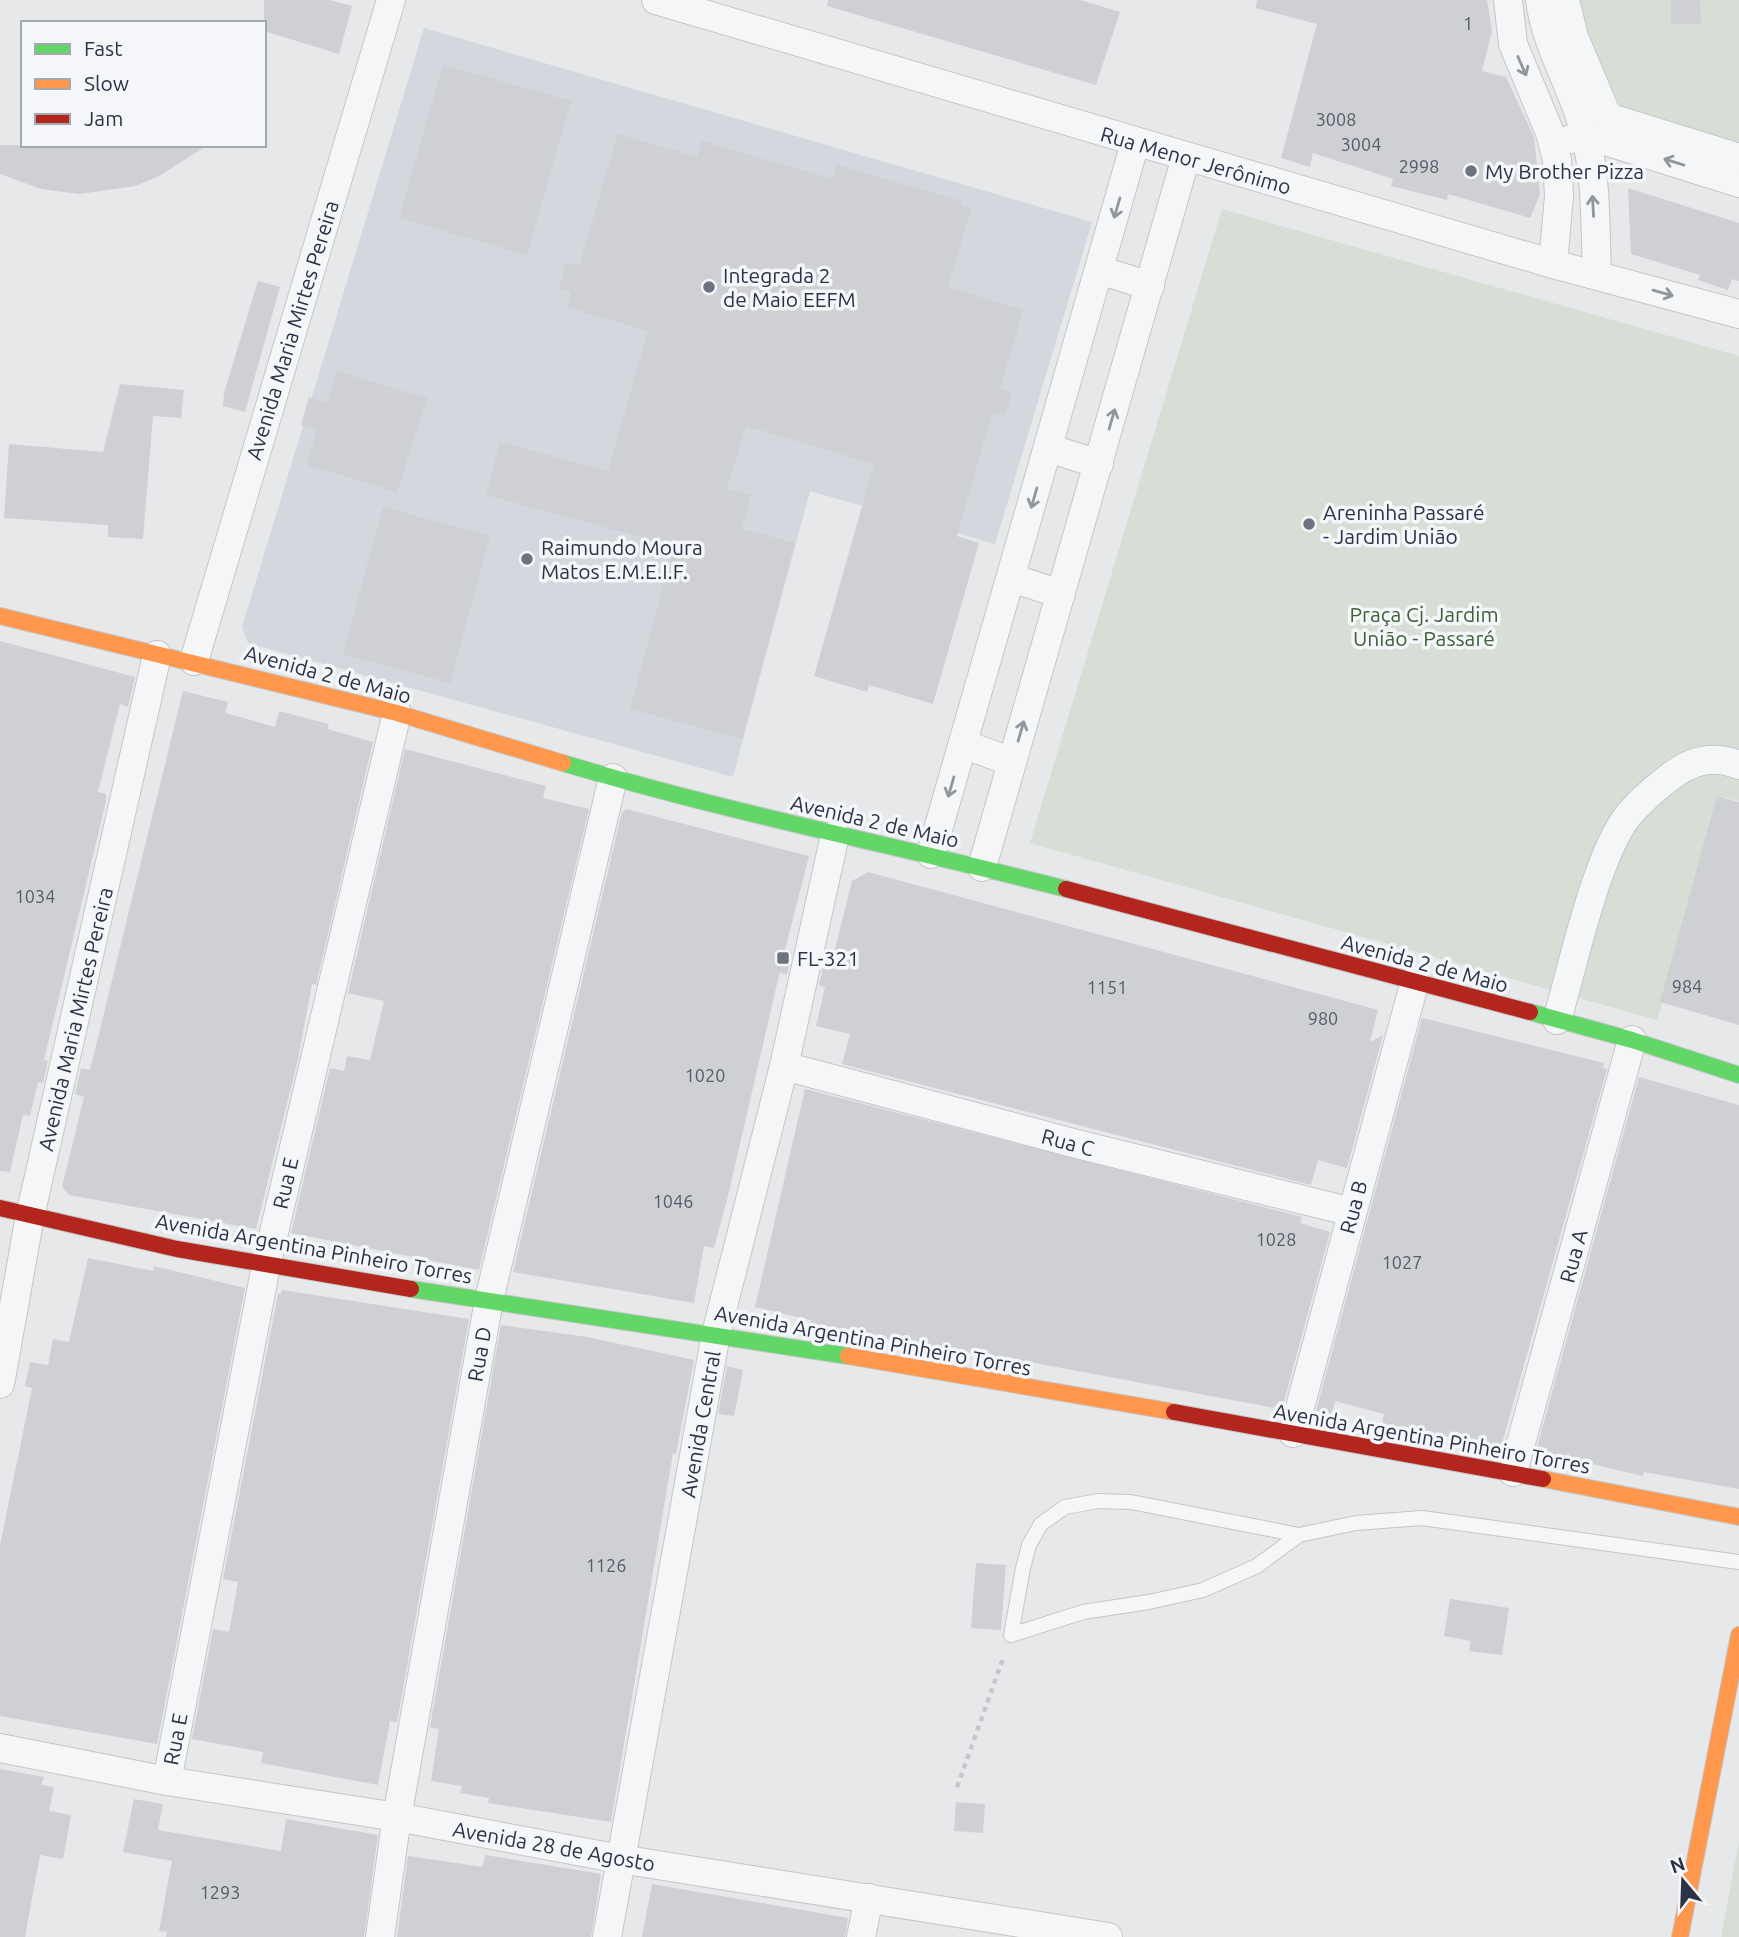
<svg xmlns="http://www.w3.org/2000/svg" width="1739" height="1937" viewBox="0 0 1739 1937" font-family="Ubuntu,sans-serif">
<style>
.built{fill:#d4d7dd}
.green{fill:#d6ded6}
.building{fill:#ced0d3}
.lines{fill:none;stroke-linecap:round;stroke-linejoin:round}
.lane-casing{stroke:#c4c6c8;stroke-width:16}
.street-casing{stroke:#c4c6c8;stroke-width:30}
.fast-casing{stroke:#c4c6c8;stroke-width:18}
.slow-casing{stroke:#c4c6c8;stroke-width:18}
.jam-casing{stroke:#c4c6c8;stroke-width:18}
.path{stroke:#c5c6ca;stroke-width:4.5;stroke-dasharray:5 5;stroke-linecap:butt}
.lane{stroke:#f5f6f7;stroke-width:14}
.street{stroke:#f5f6f7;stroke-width:28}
.fast{stroke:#63d668;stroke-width:16}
.slow{stroke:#ff974d;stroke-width:16}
.jam{stroke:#b3261e;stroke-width:16}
.oneway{stroke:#90959e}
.poi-dot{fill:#6c737f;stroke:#f4f6f9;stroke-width:2.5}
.labels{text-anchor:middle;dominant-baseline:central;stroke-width:7;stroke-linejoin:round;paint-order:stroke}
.number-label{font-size:18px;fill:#545c69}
.street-label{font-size:21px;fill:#2b3445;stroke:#f4f6f9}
.poi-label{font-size:21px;fill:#2b3445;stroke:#f4f6f9;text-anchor:start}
.park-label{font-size:21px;fill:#3f6138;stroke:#f4f6f9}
</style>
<rect width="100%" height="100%" fill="#e6e8ea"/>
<polygon class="built" points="424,28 1092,222 995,544 810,491 733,777 248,643 242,627"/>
<g class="green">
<polygon points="1578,0 1739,0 1739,145 1623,111 1590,43"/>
<polygon points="1222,209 1739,356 1739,801 1721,796 1657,1020 1030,843"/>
<polygon points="1739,1841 1739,1937 1721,1937"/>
</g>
<g class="building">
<polygon points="264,0 330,0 352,6 339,54 264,31"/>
<polygon points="828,0 1080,0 1120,12 1096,85 827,6"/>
<polygon points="1257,0 1487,0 1492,32 1482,71 1506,77 1534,137 1540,195 1530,218 1448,194 1447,200 1391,186 1393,179 1313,153 1310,167 1281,158 1317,24 1256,8"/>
<polygon points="1671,0 1700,0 1701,24 1671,24"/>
<polygon points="443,65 571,101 527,255 399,218"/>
<polygon points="618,134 697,157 702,141 833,179 837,165 962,201 961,205 972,207 948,287 1023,310 1000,389 1012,393 1005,416 992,413 957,536 979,543 933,704 869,685 867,692 814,676 874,464 746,426 727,489 751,495 742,529 795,543 742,739 630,709 674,546 486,495 500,442 608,471 648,331 567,307 571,291 559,288 566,262 579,266"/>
<polygon points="0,145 89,146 208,145 159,176 135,186 80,194 41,189 0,174"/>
<polygon points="1628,188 1739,223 1739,281 1732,279 1728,290 1698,280 1700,275 1631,254"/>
<polygon points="258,281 280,287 245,412 223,406 224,393"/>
<polygon points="337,371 427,398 397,492 307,465 317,430 301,425 309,397 327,403"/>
<polygon points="120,384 184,390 181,418 153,416 143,539 108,537 108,525 4,518 9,444 103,452"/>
<polygon points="383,507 490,536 450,683 343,654"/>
<polygon points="0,641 135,677 128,707 120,704 98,792 106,794 106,801 44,1060 48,1061 43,1083 38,1082 30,1116 23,1115 10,1172 0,1171"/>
<polygon points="183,691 228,702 225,713 251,720 275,727 279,711 329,724 327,729 373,742 316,985 312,984 298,1059 256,1229 69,1195 62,1187 84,1097 75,1094 81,1068 90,1070"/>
<polygon points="405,749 546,786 543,798 589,809 479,1270 291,1233 330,1068 344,1071 347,1056 370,1060 384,1001 348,993"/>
<polygon points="1717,796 1739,802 1739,1025 1660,1002"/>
<polygon points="626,809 809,856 785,950 792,952 787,975 780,972 779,975 727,1200 714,1248 704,1246 694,1303 513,1272 622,812"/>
<polygon points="868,872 1378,1010 1370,1042 1383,1035 1347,1168 1318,1160 1311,1185 842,1064 850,1034 816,1026 825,987 819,985 825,959 832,961 852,881"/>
<polygon points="1422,1018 1604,1063 1603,1068 1607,1069 1501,1447 1382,1424 1384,1414 1335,1401 1332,1414 1316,1411"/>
<polygon points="1639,1077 1739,1105 1739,1489 1644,1472 1643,1476 1536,1451"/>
<polygon points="805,1089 1302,1217 1300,1223 1330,1232 1283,1405 1276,1404 1275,1408 1019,1360 906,1344 843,1328 842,1333 810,1325 811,1320 755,1307"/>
<polygon points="88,1258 153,1271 154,1266 245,1288 157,1744 0,1716 0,1546 32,1388 25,1386 30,1362 48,1365 53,1339 69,1342"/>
<polygon points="282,1290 469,1319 397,1722 390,1721 378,1785 261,1763 263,1752 192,1739 213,1629 229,1632 238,1582 223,1579 278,1294 281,1294"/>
<polygon points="501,1325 587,1337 694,1360 676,1454 673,1453 611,1822 488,1803 489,1798 460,1793 462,1786 431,1781 439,1729 430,1727"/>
<polygon points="727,1366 743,1370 734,1416 718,1414"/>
<polygon points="976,1563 1006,1565 1001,1630 971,1628"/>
<polygon points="1450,1599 1509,1608 1502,1655 1469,1651 1471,1641 1444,1636"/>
<polygon points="0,1769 44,1777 41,1785 54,1787 49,1811 71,1815 63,1859 40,1855 25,1937 0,1937"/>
<polygon points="134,1799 163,1804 158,1830 281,1851 286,1819 378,1835 364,1937 166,1937 167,1932 159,1931 172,1861 123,1852"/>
<polygon points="956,1802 985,1804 983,1833 954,1831"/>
<polygon points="485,1855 601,1874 591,1937 397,1937 408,1856 483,1867"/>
<polygon points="652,1884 848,1918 845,1937 642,1937"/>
</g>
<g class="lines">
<g class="lane-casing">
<polyline id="lane" points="1299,1535 1257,1566 1203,1590 1149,1602 1083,1612 1011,1635 1023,1568 1029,1545 1041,1524 1065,1507 1098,1501 1131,1502 1299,1535 1356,1523 1422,1518 1739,1562"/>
</g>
<g class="street-casing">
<g id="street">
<polyline points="656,0 1553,264 1739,314"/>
<polyline points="1508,0 1513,44 1550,133 1557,160 1559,196 1553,264"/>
<path d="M 1540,0 C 1546,48 1574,88 1585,134 C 1597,179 1595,228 1597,274"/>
<polyline points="1565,0 1574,37 1606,113 1611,118 1739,158"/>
<polyline points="1571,139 1586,135 1739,183"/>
<polyline points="1099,270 1150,286"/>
<polyline points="1048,448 1099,464"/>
<polyline points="1011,578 1061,594"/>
<polyline points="194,661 391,0"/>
<polyline points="963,744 1012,762"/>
<polyline points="931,854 1135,143"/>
<polyline points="982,867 1186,157"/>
<path d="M 1557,1020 C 1573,966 1595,860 1627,817 C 1638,803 1652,791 1666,780 C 1689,761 1711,754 1739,765"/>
<polyline points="784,1066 1073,1143 1352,1212"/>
<polyline points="0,1384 30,1216 157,655"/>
<polyline points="1293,1433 1415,981"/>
<polyline points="1513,1472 1632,1040"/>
<polyline points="0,1748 167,1781 397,1817 620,1859 1108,1937"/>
<polyline points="167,1781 266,1266 397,713"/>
<polyline points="380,1937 397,1817 489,1300 613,778"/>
<polyline points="607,1937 716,1334 784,1066 835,835"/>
<polyline points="861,1937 869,1898"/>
</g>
</g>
<g class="fast-casing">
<g id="fast">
<path d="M 563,763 C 729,813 899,846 1066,889"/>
<polyline points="1530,1012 1632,1040 1739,1075"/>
<polyline points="411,1289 848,1356"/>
</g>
</g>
<g class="slow-casing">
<g id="slow">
<polyline points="0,616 397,713 563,763"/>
<polyline points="848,1356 1174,1412"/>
<polyline points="1543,1479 1739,1517"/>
<polyline points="1680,1937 1739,1635"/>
</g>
</g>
<g class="jam-casing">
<g id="jam">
<polyline points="1066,889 1530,1012"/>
<polyline points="0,1208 177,1249 411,1289"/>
<polyline points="1174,1412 1543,1479"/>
</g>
</g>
<polyline class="path" points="957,1787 1004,1656"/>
<use href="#lane" class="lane"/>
<use href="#street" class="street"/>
<use href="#fast" class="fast"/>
<use href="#slow" class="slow"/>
<use href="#jam" class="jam"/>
</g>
<defs><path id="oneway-shaft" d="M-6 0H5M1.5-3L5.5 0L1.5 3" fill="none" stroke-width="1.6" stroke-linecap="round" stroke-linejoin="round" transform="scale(1.75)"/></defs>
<g class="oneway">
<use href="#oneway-shaft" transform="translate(1522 66) rotate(66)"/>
<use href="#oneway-shaft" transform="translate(1674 162) rotate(-163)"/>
<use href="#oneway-shaft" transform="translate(1593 206) rotate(-93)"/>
<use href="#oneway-shaft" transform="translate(1117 208) rotate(106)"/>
<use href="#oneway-shaft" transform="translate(1663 293) rotate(16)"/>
<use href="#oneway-shaft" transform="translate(1112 419) rotate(-74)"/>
<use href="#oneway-shaft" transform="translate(1034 498) rotate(106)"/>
<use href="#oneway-shaft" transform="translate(1021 731) rotate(-74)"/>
<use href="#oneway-shaft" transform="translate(951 787) rotate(106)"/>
</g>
<g class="poi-dot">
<circle cx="1471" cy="171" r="7"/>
<circle cx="709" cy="287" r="7"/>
<circle cx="1309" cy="524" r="7"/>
<circle cx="527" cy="559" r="7"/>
<rect x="776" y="951" width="14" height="14" rx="3.5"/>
</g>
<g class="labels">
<g class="number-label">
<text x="1468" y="23">1</text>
<text x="1336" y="119">3008</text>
<text x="1361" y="144">3004</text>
<text x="1419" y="166">2998</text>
<text x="35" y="896">1034</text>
<text x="1687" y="986">984</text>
<text x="1107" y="987">1151</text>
<text x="1323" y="1018">980</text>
<text x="705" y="1075">1020</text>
<text x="673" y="1201">1046</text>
<text x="1276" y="1239">1028</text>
<text x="1402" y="1262">1027</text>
<text x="606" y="1565">1126</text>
<text x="220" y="1892">1293</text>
</g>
<g class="street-label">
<text transform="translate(1196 160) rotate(16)">Rua Menor Jerônimo</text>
<text transform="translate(292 330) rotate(-73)">Avenida Maria Mirtes Pereira</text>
<text transform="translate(328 674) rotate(15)">Avenida 2 de Maio</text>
<text transform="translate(875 821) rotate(13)">Avenida 2 de Maio</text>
<text transform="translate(1425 963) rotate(15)">Avenida 2 de Maio</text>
<text transform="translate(75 1019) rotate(-77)">Avenida Maria Mirtes Pereira</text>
<text transform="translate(1068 1142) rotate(15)">Rua C</text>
<text transform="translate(285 1183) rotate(-77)">Rua E</text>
<text transform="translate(1353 1207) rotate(-75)">Rua B</text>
<text transform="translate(314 1248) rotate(10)">Avenida Argentina Pinheiro Torres</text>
<text transform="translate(1573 1256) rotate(-75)">Rua A</text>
<text transform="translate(873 1340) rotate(10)">Avenida Argentina Pinheiro Torres</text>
<text transform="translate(479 1354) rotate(-80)">Rua D</text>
<text transform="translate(700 1424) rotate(-80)">Avenida Central</text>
<text transform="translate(1432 1438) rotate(10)">Avenida Argentina Pinheiro Torres</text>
<text transform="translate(175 1739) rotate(-79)">Rua E</text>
<text transform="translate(554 1846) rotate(10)">Avenida 28 de Agosto</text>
</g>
<g class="poi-label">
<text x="1485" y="171">My Brother Pizza</text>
<text x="723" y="275">Integrada 2<tspan x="723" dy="24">de Maio EEFM</tspan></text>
<text x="1323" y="512">Areninha Passaré<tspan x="1323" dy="24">- Jardim União</tspan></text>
<text x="541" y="547">Raimundo Moura<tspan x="541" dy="24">Matos E.M.E.I.F.</tspan></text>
<text x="797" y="958">FL-321</text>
</g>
<g class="park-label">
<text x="1424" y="614">Praça Cj. Jardim<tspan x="1424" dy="24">União - Passaré</tspan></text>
</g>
</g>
<rect x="21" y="21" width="245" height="126" fill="#f4f6f9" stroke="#a4a8b1" stroke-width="2"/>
<rect x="35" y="44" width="35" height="10" fill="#63d668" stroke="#a4a8b1" stroke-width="2"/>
<text x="84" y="56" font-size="21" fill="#2b3445">Fast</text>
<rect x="35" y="79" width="35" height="10" fill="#ff974d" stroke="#a4a8b1" stroke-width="2"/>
<text x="84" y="91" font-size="21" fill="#2b3445">Slow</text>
<rect x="35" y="114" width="35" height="10" fill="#b3261e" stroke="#a4a8b1" stroke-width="2"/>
<text x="84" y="126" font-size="21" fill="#2b3445">Jam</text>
<g transform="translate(1683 1881) rotate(341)" stroke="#f4f6f9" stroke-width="5" paint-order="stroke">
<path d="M0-5L12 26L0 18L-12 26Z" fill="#2b3445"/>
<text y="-10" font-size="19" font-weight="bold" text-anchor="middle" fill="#2b3445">N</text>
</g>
</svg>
